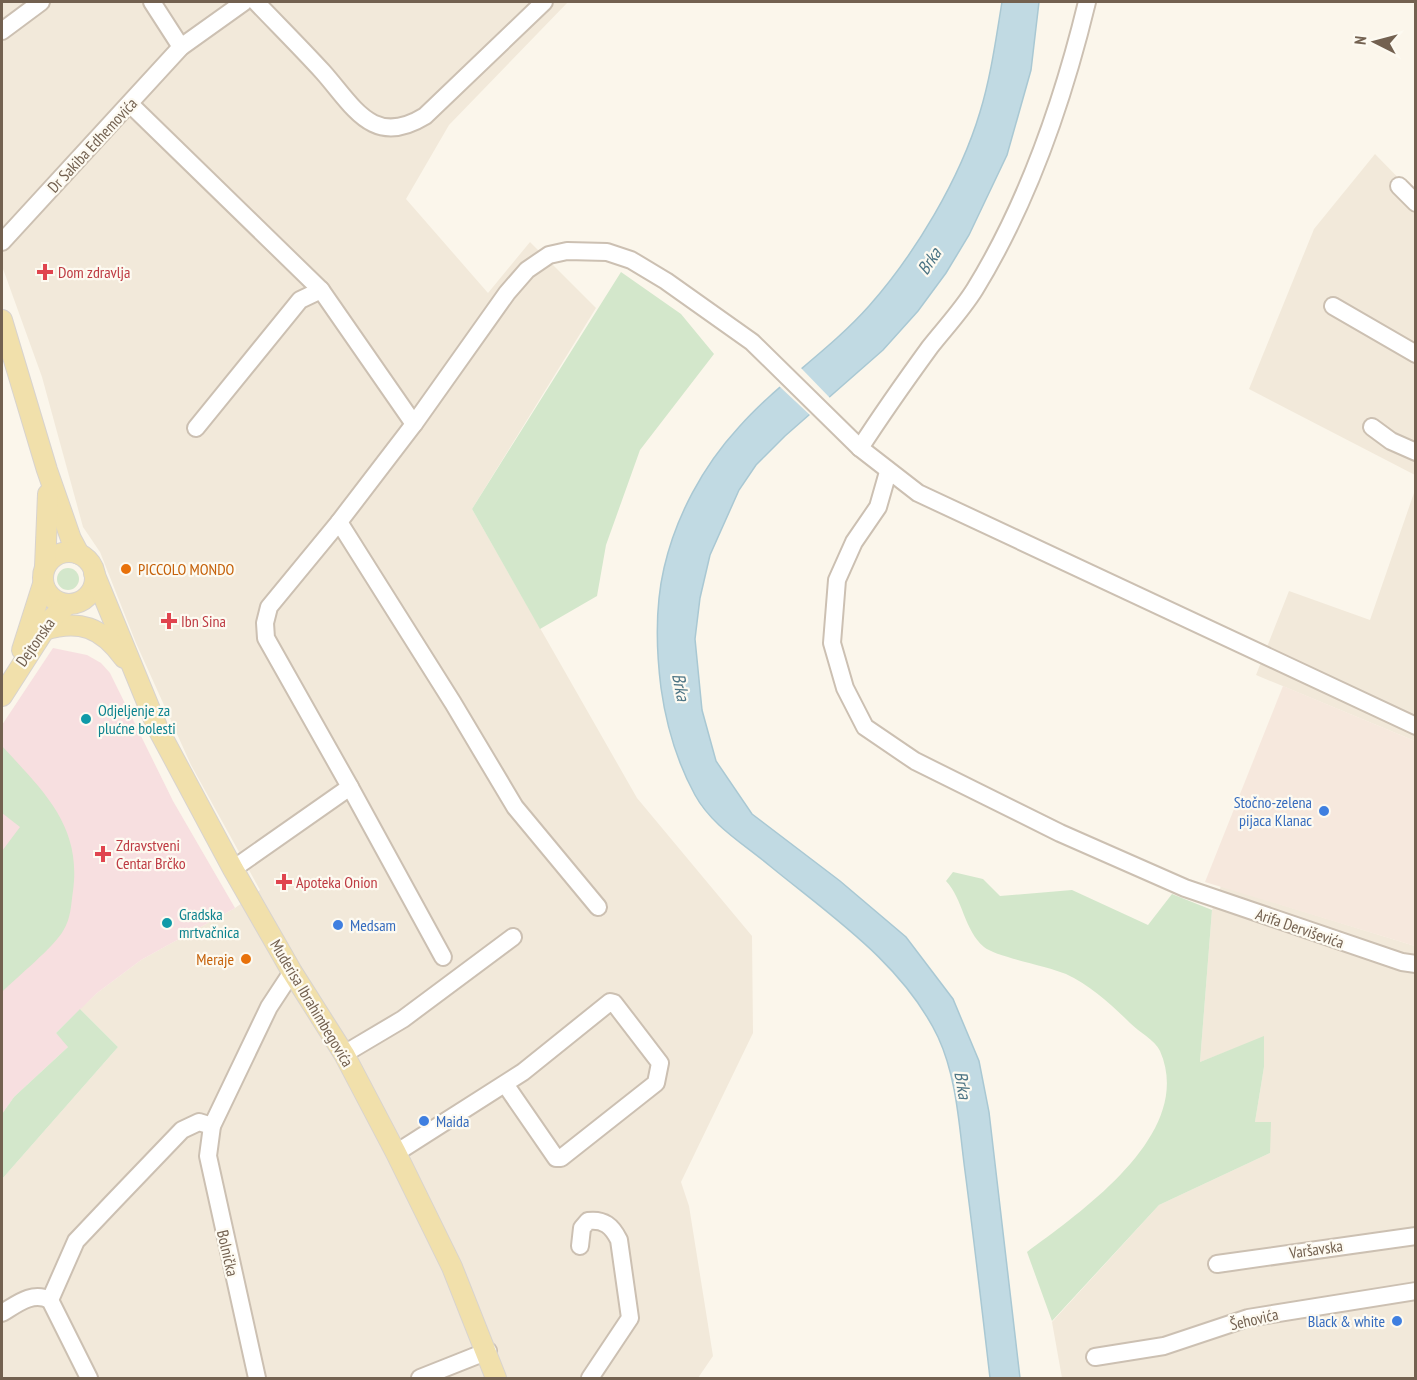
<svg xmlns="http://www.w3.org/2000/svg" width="1417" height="1380" viewBox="0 0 1417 1380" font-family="'PT Sans Narrow',sans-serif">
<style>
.residential{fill:#f2e9da}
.commercial{fill:#f6e8dd}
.medical{fill:#f7dfe0}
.green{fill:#d3e7cb}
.water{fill:#c1dae3;stroke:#a9c8d3;stroke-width:1.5}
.pier{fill:#fbf6eb}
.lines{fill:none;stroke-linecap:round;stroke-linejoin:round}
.minor-casing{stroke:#ccc0b2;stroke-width:20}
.major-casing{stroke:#d8d3ce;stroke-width:22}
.minor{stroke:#fff;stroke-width:16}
.major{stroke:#f1e0ab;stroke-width:20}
.health-dot{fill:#e0444e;stroke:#fdfaf1;stroke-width:2}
.food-dot{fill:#e8710a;stroke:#fdfaf1;stroke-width:2}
.culture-dot{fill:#0f9aa8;stroke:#fdfaf1;stroke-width:2}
.shop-dot{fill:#3f7fe0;stroke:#fdfaf1;stroke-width:2}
.labels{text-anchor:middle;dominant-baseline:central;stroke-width:4.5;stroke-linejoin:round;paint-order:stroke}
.street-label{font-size:16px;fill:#736150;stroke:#fdfaf1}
.health-label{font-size:16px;fill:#be3a42;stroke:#fdfaf1;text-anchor:start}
.food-label{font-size:16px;fill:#c56008;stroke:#fdfaf1;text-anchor:start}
.culture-label{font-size:16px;fill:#0d838f;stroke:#fdfaf1;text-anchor:start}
.shop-label{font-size:16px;fill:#366cbe;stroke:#fdfaf1;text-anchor:end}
.water-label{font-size:18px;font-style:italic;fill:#4c7484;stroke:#fdfaf1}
</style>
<rect width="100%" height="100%" fill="#fbf6eb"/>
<g class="residential">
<polygon points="2,2 568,2 449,125 406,199 488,293 530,242 596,308 472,509 637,798 752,936 753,1033 681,1182 689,1206 713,1356 698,1378 2,1378 2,1179 118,1047 80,1009 97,993 141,960 235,908 260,890 191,765 136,643 100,552 83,527 42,377 2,266"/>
<polygon points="1375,154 1415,195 1415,475 1249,389 1314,229"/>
<polygon points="1415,490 1415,741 1256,675 1289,591 1370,620"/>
<polygon points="1221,886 1415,946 1415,1378 1062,1378 1052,1322 1159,1205 1270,1153 1255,1122 1264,1067 1264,1037 1200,1062 1212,910"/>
</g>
<polygon class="commercial" points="1283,686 1415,741 1415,946 1205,882"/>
<polygon class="medical" points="53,648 87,655 101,663 110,673 173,801 235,908 141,960 97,993 56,1033 69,1046 14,1097 2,1114 2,725"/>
<g class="green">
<polygon points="621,272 681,314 714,354 640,450 606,545 597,596 540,629 472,509"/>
<circle cx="68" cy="579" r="11"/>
<path d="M 2,746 C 42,790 82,825 73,891 C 71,904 71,919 63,931 C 54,947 17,977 2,992 L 2,851 L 20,827 L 2,813 Z"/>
<path d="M 953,872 L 983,879 L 1000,896 L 1072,890 L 1148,925 L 1172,894 L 1212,910 L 1200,1062 L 1264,1036 L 1264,1067 L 1255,1122 L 1271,1122 L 1270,1153 L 1159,1205 L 1052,1321 L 1027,1252 C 1082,1211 1196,1133 1160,1051 C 1155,1040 1139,1032 1130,1023 C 1111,1004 1091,986 1066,974 C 1048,966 996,957 984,947 C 964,930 963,899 946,881 Z"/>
<polygon points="80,1009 118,1047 2,1179 2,1114 14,1097 68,1047 56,1033"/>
</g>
<path class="water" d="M 1002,2 L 1039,2 L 1031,70 L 1007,155 L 969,235 L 946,273 L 918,311 L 883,350 L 785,436 L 756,465 L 739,490 L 710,555 L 700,598 L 695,639 L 702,710 L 716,761 L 752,814 L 840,881 L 906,937 L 953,999 L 979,1061 L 989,1112 L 1020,1378 L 990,1378 C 982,1309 974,1240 965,1171 C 959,1126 957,1078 938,1037 C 903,964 831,916 770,866 C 744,844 712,826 695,795 C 677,762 666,724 661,688 C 656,648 655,607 664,568 C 676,516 703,466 739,427 C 778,383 829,351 869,306 C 915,254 960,179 980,112 C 991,76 996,38 1002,2 Z"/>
<polygon class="pier" points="800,367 832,400 812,417 779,386"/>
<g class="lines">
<g class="minor-casing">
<g id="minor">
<polyline points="152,2 181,47"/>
<path d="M 256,2 C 278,25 301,48 323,72 C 354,107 373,148 425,116 L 544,2"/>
<polyline points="2,31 41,2"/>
<polyline points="130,104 321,290"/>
<polyline points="1399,186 1416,203"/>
<polyline points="2,242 181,47 244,2"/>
<polyline points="1333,306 1416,354"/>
<polyline points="1372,427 1391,441 1416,452"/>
<polyline points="196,428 300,300 321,290 414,424"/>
<path d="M 860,448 C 882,414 906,380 930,347 C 945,328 962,310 975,289 C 1029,201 1063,101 1087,2"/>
<polyline points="888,472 878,507 854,542 837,580 832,643 845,688 865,727 915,761 1060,833 1185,888 1402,962 1416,964"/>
<polyline points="339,522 453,703 515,807 598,907"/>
<polyline points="350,787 443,957"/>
<polyline points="233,869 350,787 266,638 265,623 269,607 339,522 414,424 507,293 527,270 549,255 567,251 607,252 631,260 666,281 752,342 860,448 918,493 1416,726"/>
<polyline points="344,1054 403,1019 513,937"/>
<polyline points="396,1153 523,1072 610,1002 614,1003 660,1063 656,1083 561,1158 556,1158 505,1084"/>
<path d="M 580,1246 L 582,1228 L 588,1221 C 604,1219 612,1226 619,1240 L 630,1318 L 590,1378"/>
<polyline points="1217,1264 1416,1236"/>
<polyline points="50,1300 76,1241 112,1203 182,1130 199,1122 212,1126"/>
<path d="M 2,1313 C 17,1304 32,1291 50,1300 L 89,1378"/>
<polyline points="1095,1357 1164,1346 1248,1318 1416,1291"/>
<polyline points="257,1378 208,1156 212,1126 269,1007 292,972"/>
<polyline points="420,1378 488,1351"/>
</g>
</g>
<g class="major-casing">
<g id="major">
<polyline points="2,320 47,470 71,539 79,554"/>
<circle cx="69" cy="578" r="26"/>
<polyline points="45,567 48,494"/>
<polyline points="94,573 158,729 233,869 292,972 344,1054 396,1153 452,1267 496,1378"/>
<path d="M 44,630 C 79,619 102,627 124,658"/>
<polyline points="22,650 43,584"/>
<polyline points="2,696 52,618 67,605"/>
</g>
</g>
<use href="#minor" class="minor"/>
<use href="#major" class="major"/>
</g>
<g class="health-dot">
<path d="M42 263h6v6h6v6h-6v6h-6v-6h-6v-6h6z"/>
<path d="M166 612h6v6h6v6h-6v6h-6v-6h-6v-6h6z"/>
<path d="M100 845h6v6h6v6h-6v6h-6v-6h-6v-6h6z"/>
<path d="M281 873h6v6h6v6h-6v6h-6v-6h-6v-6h6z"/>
</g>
<g class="food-dot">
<circle cx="126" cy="569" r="6"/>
<circle cx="246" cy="959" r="6"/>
</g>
<g class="culture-dot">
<circle cx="86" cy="719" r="6"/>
<circle cx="167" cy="923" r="6"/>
</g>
<g class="shop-dot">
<circle cx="1324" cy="811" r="6"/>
<circle cx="338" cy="925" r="6"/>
<circle cx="424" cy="1121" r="6"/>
<circle cx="1397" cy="1321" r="6"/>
</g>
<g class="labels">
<g class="street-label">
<text transform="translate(92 145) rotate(-47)">Dr Sakiba Edhemovića</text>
<text transform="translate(35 642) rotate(-55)">Dejtonska</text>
<text transform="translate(1300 928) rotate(19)">Arifa Derviševića</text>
<text transform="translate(312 1003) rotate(59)">Muderisa Ibrahimbegovića</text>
<text transform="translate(1316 1249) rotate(-8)">Varšavska</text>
<text transform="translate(228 1253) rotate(77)">Bolnička</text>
<text transform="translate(1254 1319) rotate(-13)">Šehovića</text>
</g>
<g class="health-label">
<text x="58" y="272">Dom zdravlja</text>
<text x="181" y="621">Ibn Sina</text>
<text x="116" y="845">Zdravstveni<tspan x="116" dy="18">Centar Brčko</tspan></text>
<text x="296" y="882">Apoteka Onion</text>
</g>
<g class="food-label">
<text x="138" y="569">PICCOLO MONDO</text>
<text x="234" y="959" text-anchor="end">Meraje</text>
</g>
<g class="culture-label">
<text x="98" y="710">Odjeljenje za<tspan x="98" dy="18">plućne bolesti</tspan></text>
<text x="179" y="914">Gradska<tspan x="179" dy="18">mrtvačnica</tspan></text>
</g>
<g class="shop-label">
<text x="1312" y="802">Stočno-zelena<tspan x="1312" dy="18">pijaca Klanac</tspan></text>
<text x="350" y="925" text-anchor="start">Medsam</text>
<text x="436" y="1121" text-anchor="start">Maida</text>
<text x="1385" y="1321">Black &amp; white</text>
</g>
<g class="water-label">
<text transform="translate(929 261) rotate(-56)">Brka</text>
<text transform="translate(681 687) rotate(79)">Brka</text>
<text transform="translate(963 1085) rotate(80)">Brka</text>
</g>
</g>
<rect width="1417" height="1380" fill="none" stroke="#736150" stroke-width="6"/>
<g transform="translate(1375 42) rotate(276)" stroke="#fdfaf1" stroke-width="4.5" paint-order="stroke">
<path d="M0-4.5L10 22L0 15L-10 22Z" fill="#736150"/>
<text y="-9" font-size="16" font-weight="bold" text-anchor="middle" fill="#736150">N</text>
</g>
</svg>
